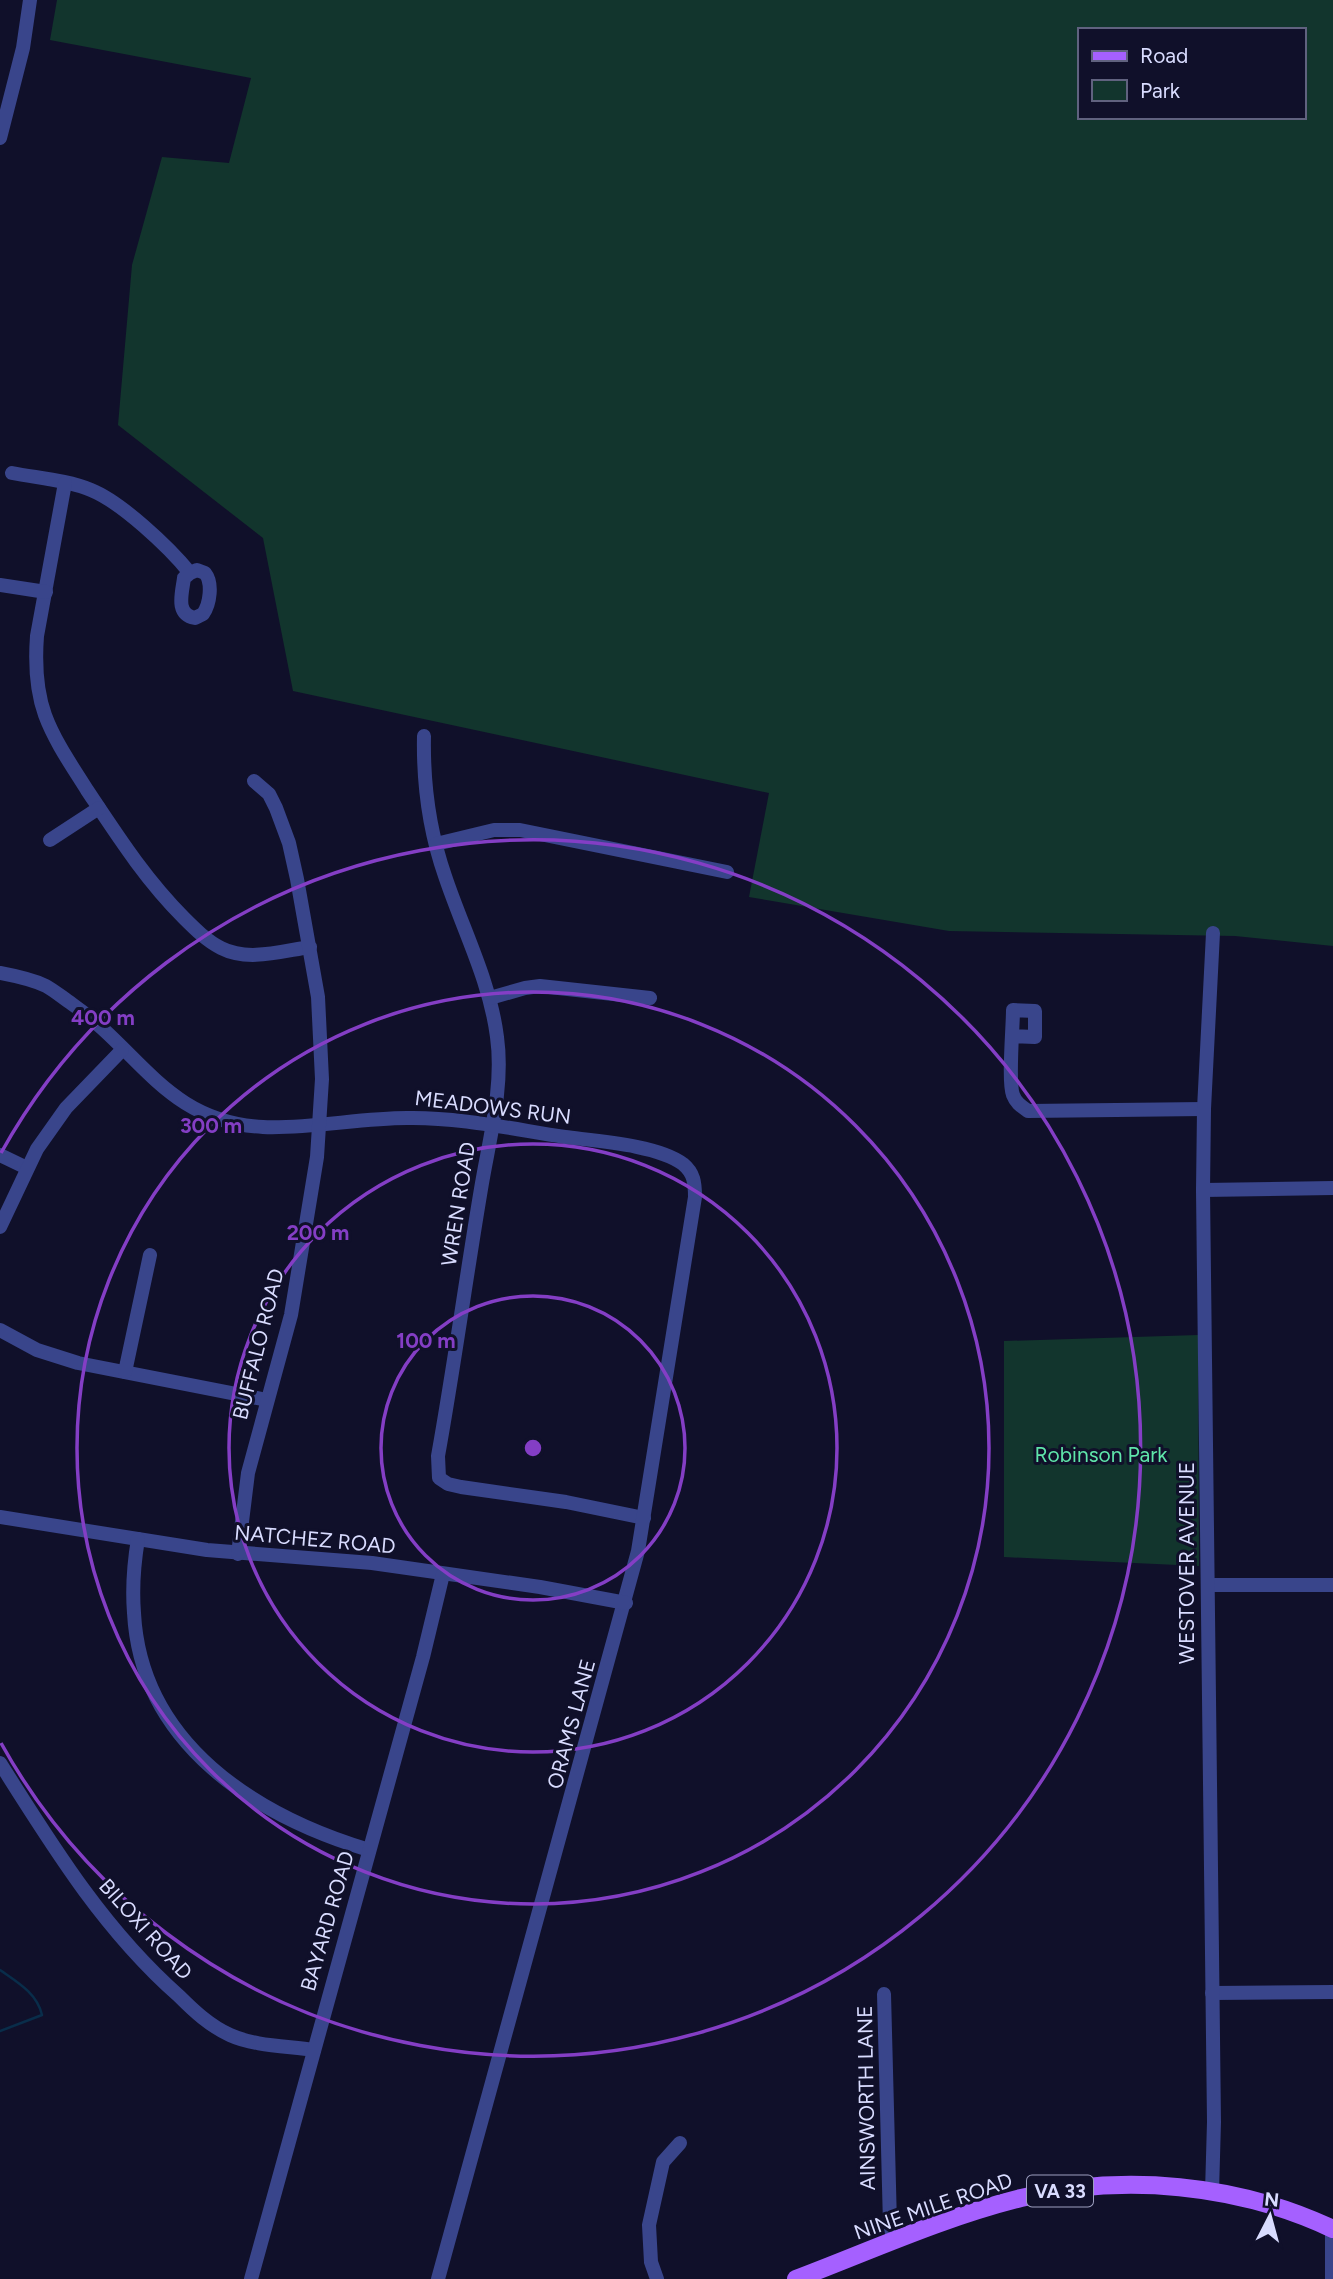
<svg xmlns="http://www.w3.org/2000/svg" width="1333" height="2279" viewBox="0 0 1333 2279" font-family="Figtree,sans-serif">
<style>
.green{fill:#12352d;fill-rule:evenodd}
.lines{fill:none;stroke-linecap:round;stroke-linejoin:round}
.stream{stroke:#092d4a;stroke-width:2.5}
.minor{stroke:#39458b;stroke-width:14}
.major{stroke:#a560ff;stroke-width:18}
.ring{fill:none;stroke:#843ec5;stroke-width:3.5}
.labels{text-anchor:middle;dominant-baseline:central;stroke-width:6;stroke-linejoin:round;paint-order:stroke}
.shield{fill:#10102a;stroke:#9d9fbf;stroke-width:2}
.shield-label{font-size:19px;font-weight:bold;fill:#d9dcff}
.street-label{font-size:21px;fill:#d9dcff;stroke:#10102a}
.park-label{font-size:21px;fill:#5fe5aa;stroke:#10102a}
.centre{fill:#843ec5;stroke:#10102a;stroke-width:3.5}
.ring-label{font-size:21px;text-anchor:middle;font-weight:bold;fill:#843ec5;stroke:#10102a;stroke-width:6;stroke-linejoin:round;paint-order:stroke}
</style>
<rect width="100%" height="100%" fill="#10102a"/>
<g class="green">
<path d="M 57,0 L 1333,0 L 1333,946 L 1235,936 L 949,931 L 749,897 L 769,793 L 293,691 L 263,538 L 118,425 L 132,265 L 162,157 L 229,163 L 251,78 L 50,40 ZM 1079,30 L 1303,30 L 1303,117 L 1079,117 Z"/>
<polygon points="1198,1335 1199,1566 1004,1557 1004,1341"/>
</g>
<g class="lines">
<path class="stream" d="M 0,1970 C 17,1982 37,1993 42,2015 L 0,2031"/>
<g class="minor">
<polyline points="0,138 23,48 30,0"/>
<path d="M 12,473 C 37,478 67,480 91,490 C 121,502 169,547 190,573 L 197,570 L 205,573 C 213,583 210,604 203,614 L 195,618 C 175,614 182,594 184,578 L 190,573"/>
<path d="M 65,483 L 37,636 C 35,663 36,690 45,715 C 55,742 72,766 87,790 C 117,835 145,879 184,918 C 195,929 207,941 221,948 C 248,962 282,951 310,947"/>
<polyline points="0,585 46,592"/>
<path d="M 424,736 C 423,785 429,830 445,876 C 463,930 490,981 497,1037 C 504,1087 489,1140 481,1189 C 466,1278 454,1367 438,1456 L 439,1478 L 448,1484 L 461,1487 L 566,1502 L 644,1518"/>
<polyline points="50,840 99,808"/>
<polyline points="436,844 494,830 520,830 727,872"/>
<path d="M 0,973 C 16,976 31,979 46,986 C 55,991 63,998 72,1004 C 141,1052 167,1122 263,1127 C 311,1129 359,1118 407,1118 C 459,1117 512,1129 565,1137 C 596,1141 658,1145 683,1164 C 694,1173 695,1183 695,1197 L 638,1551 L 438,2279"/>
<polyline points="490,998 525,988 540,986 650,998"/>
<path d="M 1013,1036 L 1035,1037 L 1035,1011 L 1013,1010 C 1013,1027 1008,1082 1013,1095 C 1016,1103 1021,1106 1028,1111 L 1204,1109"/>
<polyline points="0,1155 27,1168"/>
<polyline points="1203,1190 1333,1188"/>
<polyline points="0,1227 37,1149 66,1108 122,1050"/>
<polyline points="0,1330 37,1350 78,1363 267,1400"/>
<polyline points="125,1372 150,1255"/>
<polyline points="0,1517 207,1550 372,1563 540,1587 626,1603"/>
<path d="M 138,1539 C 134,1563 132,1588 134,1613 C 141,1744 256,1816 369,1850"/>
<polyline points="238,1554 248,1473 291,1315 317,1157 322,1079 318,997 297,879 289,843 276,808 269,794 254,781"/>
<polyline points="1208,1585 1333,1585"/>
<path d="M 0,1763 C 53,1847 104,1930 179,1996 C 194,2011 210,2026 230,2035 C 254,2046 287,2046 314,2050"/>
<polyline points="1212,1993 1333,1992"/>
<polyline points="884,1994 890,2224 894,2242"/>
<polyline points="1212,2192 1214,2122 1203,1190 1204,1109 1213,933"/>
<polyline points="251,2279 423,1657 443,1574"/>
<polyline points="657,2279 651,2262 649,2225 663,2162 680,2143"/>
<polyline points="1332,2279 1332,2228"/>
</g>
<path class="major" d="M 796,2279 C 870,2251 944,2217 1021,2198 C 1123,2173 1238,2184 1333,2229"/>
</g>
<g class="ring">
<circle cx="533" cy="1448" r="152"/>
<circle cx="533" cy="1448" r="304"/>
<circle cx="533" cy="1448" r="456"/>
<path d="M1 1153A608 608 0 1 1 1 1743"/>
</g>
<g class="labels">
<rect class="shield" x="1027" y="2175.5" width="66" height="31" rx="5"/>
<g class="shield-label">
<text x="1060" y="2191">VA 33</text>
</g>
<g class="street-label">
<text transform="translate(493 1107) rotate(7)">MEADOWS RUN</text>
<text transform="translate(458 1204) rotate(-81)">WREN ROAD</text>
<text transform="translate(258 1344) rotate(-76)">BUFFALO ROAD</text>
<text transform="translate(315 1539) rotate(5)">NATCHEZ ROAD</text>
<text transform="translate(1186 1563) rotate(-90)">WESTOVER AVENUE</text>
<text transform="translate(571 1724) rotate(-75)">ORAMS LANE</text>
<text transform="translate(327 1921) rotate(-74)">BAYARD ROAD</text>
<text transform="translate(146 1929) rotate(48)">BILOXI ROAD</text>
<text transform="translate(866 2098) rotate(-91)">AINSWORTH LANE</text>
<text transform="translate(933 2206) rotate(-19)">NINE MILE ROAD</text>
</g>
<g class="park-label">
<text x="1101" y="1454">Robinson Park</text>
</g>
</g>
<circle cx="533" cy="1448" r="10" class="centre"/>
<g class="ring-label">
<text x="103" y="1025">400 m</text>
<text x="211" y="1133">300 m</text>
<text x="318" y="1240">200 m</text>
<text x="426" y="1348">100 m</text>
</g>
<rect x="1078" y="28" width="228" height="91" fill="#10102a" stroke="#60627f" stroke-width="2"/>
<rect x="1092" y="51" width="35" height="10" fill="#a560ff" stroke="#60627f" stroke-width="2"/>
<text x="1140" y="63" font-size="21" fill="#d9dcff">Road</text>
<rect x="1092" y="80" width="35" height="21" fill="#12352d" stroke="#60627f" stroke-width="2"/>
<text x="1140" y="98" font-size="21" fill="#d9dcff">Park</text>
<g transform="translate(1270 2216) rotate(6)" stroke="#10102a" stroke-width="5" paint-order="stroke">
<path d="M0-5L12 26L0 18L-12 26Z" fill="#d9dcff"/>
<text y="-10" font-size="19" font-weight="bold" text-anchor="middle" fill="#d9dcff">N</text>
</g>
</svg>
